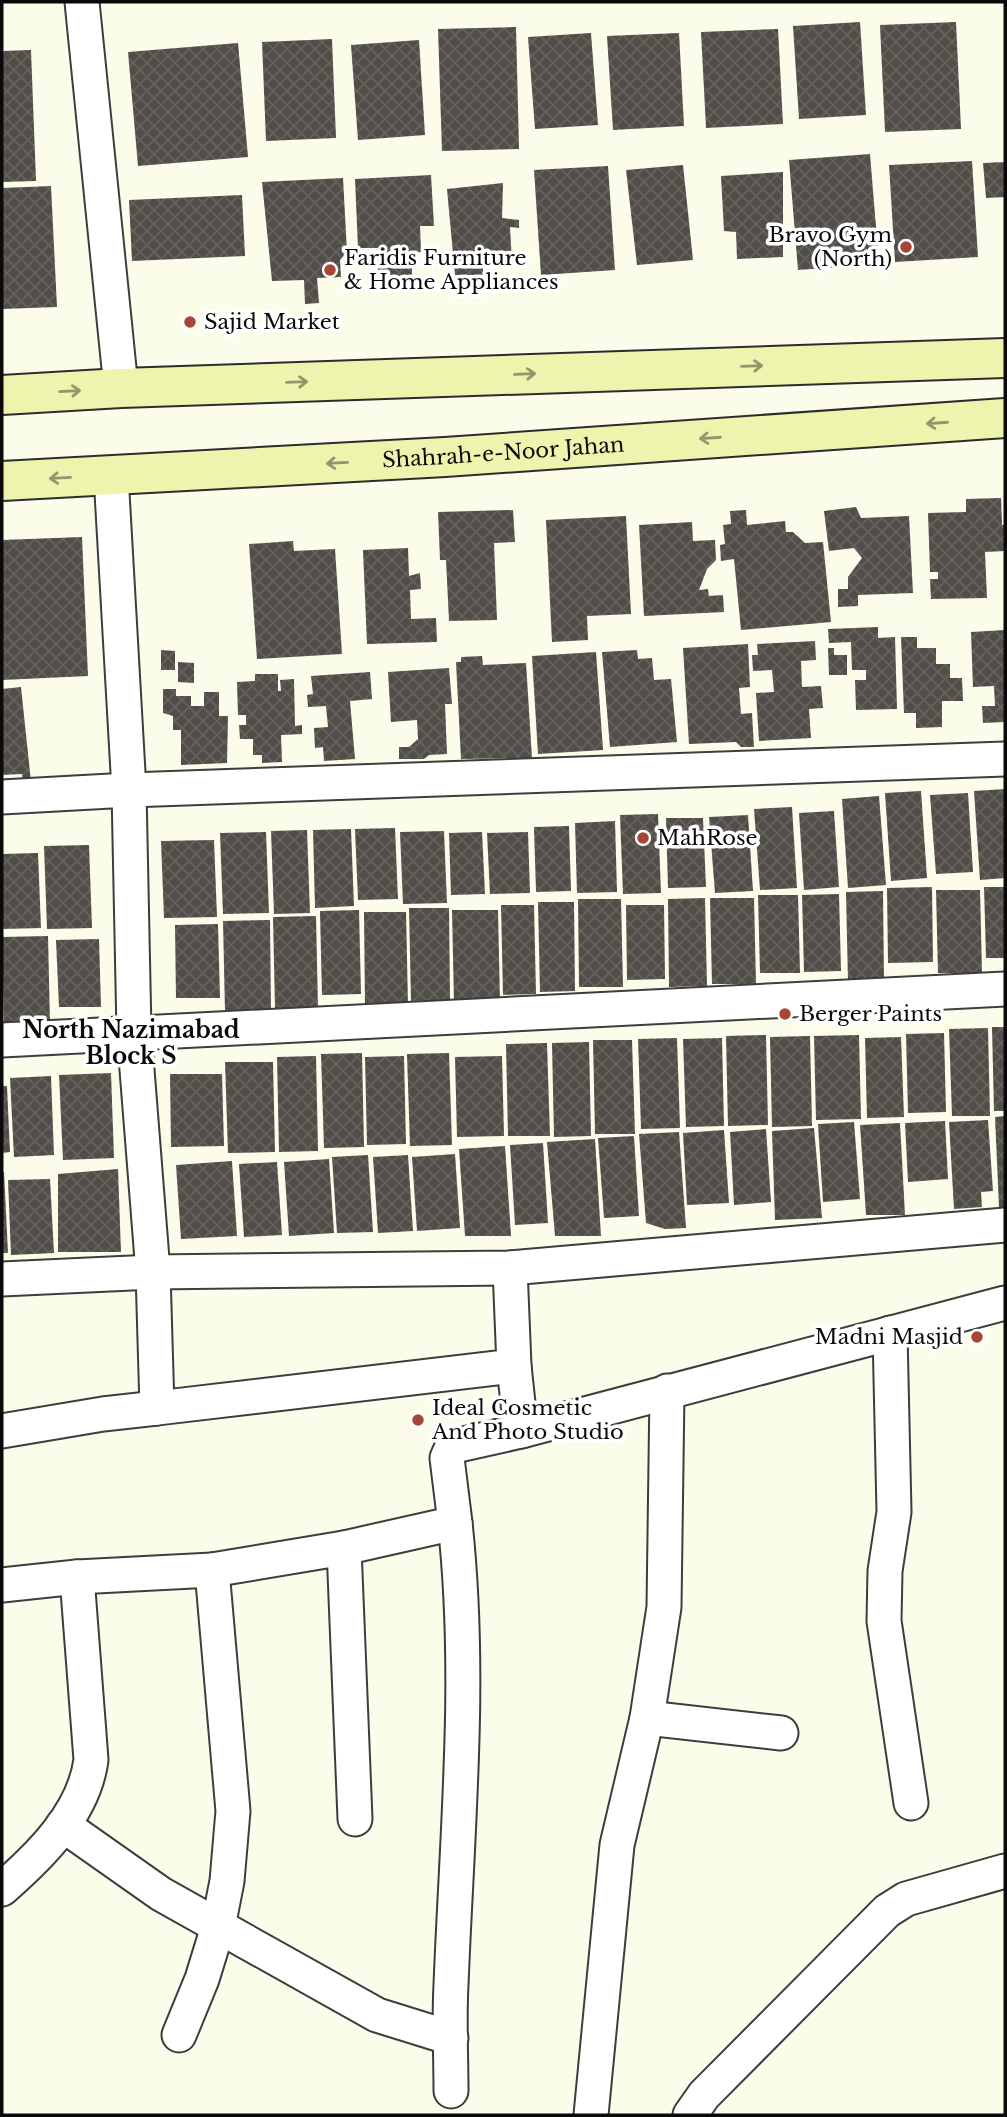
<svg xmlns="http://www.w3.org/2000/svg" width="1007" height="2117" viewBox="0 0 1007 2117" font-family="'Libre Baskerville',serif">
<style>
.building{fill:url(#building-cross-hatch)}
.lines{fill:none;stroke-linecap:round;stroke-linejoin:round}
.minor-casing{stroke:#3d3d3d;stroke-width:37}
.secondary-casing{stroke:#2c2c2c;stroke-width:42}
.minor{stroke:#fff;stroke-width:33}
.secondary{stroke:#eef4ad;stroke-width:38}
.oneway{stroke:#93966c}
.poi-dot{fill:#a74635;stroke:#fff;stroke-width:2.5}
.labels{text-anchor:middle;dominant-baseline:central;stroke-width:7;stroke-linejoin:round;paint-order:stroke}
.poi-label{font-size:21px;fill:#0a0a0a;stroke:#fff;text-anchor:start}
.street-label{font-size:21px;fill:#0a0a0a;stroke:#fff}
.neighbourhood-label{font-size:23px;font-weight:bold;fill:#0a0a0a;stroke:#fff}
</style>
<defs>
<pattern id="building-cross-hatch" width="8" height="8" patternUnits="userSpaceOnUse" patternTransform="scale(1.75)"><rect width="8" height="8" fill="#514d48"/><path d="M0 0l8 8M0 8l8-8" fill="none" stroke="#65625e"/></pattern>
</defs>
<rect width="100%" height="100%" fill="#fcfcea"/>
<g class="building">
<polygon points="860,22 866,115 799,119 793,26"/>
<polygon points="956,22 961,129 885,132 880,25"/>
<polygon points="516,27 519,149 442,151 438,29"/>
<polygon points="778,29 783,124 706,128 701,32"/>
<polygon points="591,33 598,125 535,129 528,37"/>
<polygon points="679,33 684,126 613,130 607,36"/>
<polygon points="332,39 336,138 266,141 262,42"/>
<polygon points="419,40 425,135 358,140 351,45"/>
<polygon points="238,43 248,157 138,166 128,52"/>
<polygon points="31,50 36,181 2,182 2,51"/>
<polygon points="870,154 879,264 798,270 789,160"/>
<polygon points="972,161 978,257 895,262 889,165"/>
<polygon points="1005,162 1005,197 986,198 983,163"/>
<polygon points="683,165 693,260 637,265 626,170"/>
<polygon points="608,166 615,270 541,275 534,170"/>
<polygon points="783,172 783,257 737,259 736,232 724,231 721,176"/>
<polygon points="431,175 434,226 420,226 421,252 412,253 412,279 378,281 378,248 358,248 355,179"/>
<polygon points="343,178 347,252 340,260 341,277 317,278 319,303 305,304 304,280 272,281 262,182"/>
<polygon points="503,183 502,218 519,220 519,228 510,227 512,263 483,265 483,275 455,275 447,189"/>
<polygon points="51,186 57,307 2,309 2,188"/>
<polygon points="242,195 245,256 132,261 129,200"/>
<polygon points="1001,498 1002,525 1005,525 1005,551 985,552 987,598 931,599 930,579 938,579 938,572 930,572 928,513 966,512 966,499"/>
<polygon points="856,507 861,518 909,516 913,593 858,595 858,606 838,607 838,589 848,589 848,577 862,558 854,548 829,551 824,511"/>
<polygon points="513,510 515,542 494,543 497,620 449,621 446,560 440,560 438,512"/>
<polygon points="746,510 747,525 785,521 786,532 793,532 805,543 823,542 831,622 741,630 734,559 721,561 720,545 725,544 723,525 731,524 730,511"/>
<polygon points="626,516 631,614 587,616 588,640 552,642 546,520"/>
<polygon points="692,522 693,541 715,540 716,560 707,569 699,590 708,589 709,596 723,595 724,612 644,616 639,525"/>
<polygon points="82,537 88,676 2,680 2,540"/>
<polygon points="293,541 294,551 335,549 342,654 257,659 249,544"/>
<polygon points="408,548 409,576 420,573 421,589 410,590 411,619 436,618 437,642 367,644 363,550"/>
<polygon points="878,627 878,638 895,637 897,709 856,710 855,680 866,680 866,670 852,670 851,642 829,643 828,629"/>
<polygon points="1005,630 1005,722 983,723 982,706 995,706 994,686 973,687 971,632"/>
<polygon points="901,637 917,637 917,648 936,648 936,664 950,664 950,678 962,678 963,701 942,701 942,727 916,728 916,713 904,713"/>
<polygon points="815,641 816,660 801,661 802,687 821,686 823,708 809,709 811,738 759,741 756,693 774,692 772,670 753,671 752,655 758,655 757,644"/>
<polygon points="748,644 750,687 739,688 741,714 752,713 754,747 741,747 736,742 689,744 683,648"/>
<polygon points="828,648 834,648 834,655 847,655 847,675 829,675"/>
<polygon points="161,650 175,651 175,670 161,670"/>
<polygon points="637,650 638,659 652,658 654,680 671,679 677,742 610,747 602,652"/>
<polygon points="596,652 603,750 538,754 532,656"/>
<polygon points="482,656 483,665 526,663 532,758 461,759 456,662 461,662 461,657"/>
<polygon points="178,662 194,663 194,683 178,682"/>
<polygon points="449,668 452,704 445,704 447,754 429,755 424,759 399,759 399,747 409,747 418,739 417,720 391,722 388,672"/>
<polygon points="370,672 372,699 350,701 355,759 324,761 323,747 315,748 314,728 328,727 326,706 308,707 307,695 313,694 311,676"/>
<polygon points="255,674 278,674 278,691 281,691 280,680 294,679 295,726 302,725 302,734 281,735 282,762 262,763 262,755 253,755 253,739 240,739 239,725 246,725 246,715 238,715 237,682 255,681"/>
<polygon points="21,687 31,782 23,783 22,774 2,775 2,689"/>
<polygon points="163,689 176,689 176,696 191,696 191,706 204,706 204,692 219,692 219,716 228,716 227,763 181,765 181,730 173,730 173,716 163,713"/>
<polygon points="1005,789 1005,878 980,880 974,791"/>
<polygon points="921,791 927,878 891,881 885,793"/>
<polygon points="968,793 973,872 936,874 930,795"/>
<polygon points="879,796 886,885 848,888 842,799"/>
<polygon points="792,807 797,888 760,890 754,809"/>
<polygon points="834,811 839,887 804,890 799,813"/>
<polygon points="658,814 661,893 623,894 620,815"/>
<polygon points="748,815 753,891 715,893 709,817"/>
<polygon points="666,818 703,818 706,887 668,888"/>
<polygon points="615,821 617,892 577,893 575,823"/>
<polygon points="569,826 571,891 536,892 534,827"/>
<polygon points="395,828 398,899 358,900 355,829"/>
<polygon points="351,829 354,906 315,908 313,830"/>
<polygon points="307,830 310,913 274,914 271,831"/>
<polygon points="444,831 447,903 403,904 400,832"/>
<polygon points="266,832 269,913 223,914 220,833"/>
<polygon points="482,832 485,894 451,895 449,833"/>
<polygon points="528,832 530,893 490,894 487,833"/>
<polygon points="214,840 217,917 164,918 161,841"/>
<polygon points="89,845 92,928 47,929 44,846"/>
<polygon points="38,853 41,928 2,929 2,854"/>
<polygon points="932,887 933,962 888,963 887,888"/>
<polygon points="984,887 1005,887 1005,958 986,958"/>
<polygon points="936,890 980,890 982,973 938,973"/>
<polygon points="883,891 884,982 848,982 846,892"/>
<polygon points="839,894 841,971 804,972 802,895"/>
<polygon points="758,895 798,895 800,973 760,973"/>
<polygon points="705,898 707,986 669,987 668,899"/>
<polygon points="710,898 754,898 756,984 712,984"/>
<polygon points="578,899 621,899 623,987 579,987"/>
<polygon points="538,902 574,902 575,991 540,992"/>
<polygon points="501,905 534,905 536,994 503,995"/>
<polygon points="626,905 664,905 665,979 627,980"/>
<polygon points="409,908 449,908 450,1000 411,1001"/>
<polygon points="359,910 361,994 322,995 320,911"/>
<polygon points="452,910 498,910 500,1002 454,1003"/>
<polygon points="364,912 406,912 408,1006 365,1006"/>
<polygon points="316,916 318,1008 275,1008 273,917"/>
<polygon points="270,920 271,1011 225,1012 223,921"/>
<polygon points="218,924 220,998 176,998 175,925"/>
<polygon points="48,936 50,1024 4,1025 2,937"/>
<polygon points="99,939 101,1007 59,1007 56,940"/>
<polygon points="992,1027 1005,1027 1005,1111 994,1111"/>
<polygon points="988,1028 990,1116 952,1116 949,1029"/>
<polygon points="944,1033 946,1112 908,1113 906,1034"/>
<polygon points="766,1035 768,1125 728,1126 726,1036"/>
<polygon points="859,1035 861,1119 816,1120 814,1036"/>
<polygon points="810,1036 812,1126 772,1127 770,1037"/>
<polygon points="901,1037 904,1117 867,1118 865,1038"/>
<polygon points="677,1038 680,1128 641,1129 638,1039"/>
<polygon points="722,1038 724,1126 686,1127 683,1039"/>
<polygon points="593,1040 632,1040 635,1134 595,1134"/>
<polygon points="589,1042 591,1136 554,1137 552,1043"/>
<polygon points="547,1043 550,1136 508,1136 506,1044"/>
<polygon points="362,1053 364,1147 324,1148 321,1054"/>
<polygon points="449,1053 452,1145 410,1146 407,1054"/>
<polygon points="316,1056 318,1151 279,1152 277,1057"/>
<polygon points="404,1056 406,1144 367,1145 365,1057"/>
<polygon points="502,1056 504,1136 457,1137 455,1057"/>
<polygon points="225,1062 273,1062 275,1152 228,1153"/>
<polygon points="111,1073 114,1158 63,1160 59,1075"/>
<polygon points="170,1074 222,1074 224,1146 171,1147"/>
<polygon points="51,1076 54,1155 14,1157 10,1078"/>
<polygon points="2,1086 7,1086 10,1152 2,1153"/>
<polygon points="1005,1116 1005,1207 999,1208 995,1117"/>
<polygon points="988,1120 993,1191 981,1192 982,1207 954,1209 949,1122"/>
<polygon points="945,1121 948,1179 908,1182 905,1123"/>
<polygon points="854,1122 860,1199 823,1202 818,1124"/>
<polygon points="900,1123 905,1215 866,1215 860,1125"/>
<polygon points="814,1128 822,1218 775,1220 772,1131"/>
<polygon points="766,1129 771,1202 734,1205 730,1132"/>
<polygon points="724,1130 729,1203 687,1205 683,1133"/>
<polygon points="679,1132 686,1228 665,1229 646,1223 639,1134"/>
<polygon points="634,1136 639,1216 604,1218 598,1138"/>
<polygon points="595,1139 601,1236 555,1236 547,1142"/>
<polygon points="543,1143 548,1223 515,1225 510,1145"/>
<polygon points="505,1146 511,1236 465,1236 459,1149"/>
<polygon points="455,1154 460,1228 417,1231 412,1157"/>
<polygon points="368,1155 373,1232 337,1233 332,1157"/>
<polygon points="408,1155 413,1231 378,1233 373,1157"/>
<polygon points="329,1159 334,1233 289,1236 284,1162"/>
<polygon points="232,1161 237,1236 181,1239 176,1165"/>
<polygon points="277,1162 282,1235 244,1237 239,1164"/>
<polygon points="118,1169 121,1252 58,1252 58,1174"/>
<polygon points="2,1172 4,1172 8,1253 2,1253"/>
<polygon points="50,1179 54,1253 11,1255 8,1180"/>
</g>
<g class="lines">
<g class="minor-casing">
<g id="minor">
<polyline points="82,2 121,388"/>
<polyline points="2,797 129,790 1005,759"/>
<polyline points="2,1040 1005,989"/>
<polyline points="2,1279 153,1272 510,1268 1005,1225"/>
<polyline points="890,1333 894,1512 885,1571 884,1621 911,1803"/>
<polyline points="514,1366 521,1431"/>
<polyline points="157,1408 514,1366 510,1268"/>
<polyline points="2,1431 103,1414 157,1408 153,1272 134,1032 129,790 111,475"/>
<polyline points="344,1548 355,1819"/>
<polyline points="2,1585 77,1577 212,1570 344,1548 455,1523 447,1458 451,1449 459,1445 521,1431 1005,1303"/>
<polyline points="647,1718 781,1733"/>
<polyline points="63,1825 161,1894 377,2015 451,2038"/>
<path d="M 2,1889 C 40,1856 84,1813 91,1760 L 77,1577"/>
<polyline points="179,2035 202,1979 218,1927 227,1881 233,1811 212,1570"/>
<path d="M 451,2091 C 451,2056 449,2020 451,1985 C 457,1831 472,1677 455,1523"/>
<polyline points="591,2115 617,1845 647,1718 664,1607 667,1391"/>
<polyline points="690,2115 704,2095 887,1911 906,1899 1005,1871"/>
</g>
</g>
<g class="secondary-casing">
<g id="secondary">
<polyline points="2,395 121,388 1005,358"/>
<path id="s1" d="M 2,481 L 445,457 L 1005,418"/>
</g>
</g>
<use href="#minor" class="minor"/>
<use href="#secondary" class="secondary"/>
</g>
<defs><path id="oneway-shaft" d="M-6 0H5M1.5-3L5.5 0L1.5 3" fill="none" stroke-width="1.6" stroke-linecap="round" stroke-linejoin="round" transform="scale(1.75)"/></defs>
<g class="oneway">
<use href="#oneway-shaft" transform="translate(752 366) rotate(-2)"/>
<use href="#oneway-shaft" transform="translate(525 374) rotate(-2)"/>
<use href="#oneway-shaft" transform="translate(297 382) rotate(-2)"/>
<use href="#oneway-shaft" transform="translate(70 391) rotate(-3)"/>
<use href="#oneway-shaft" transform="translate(937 423) rotate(176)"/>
<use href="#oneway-shaft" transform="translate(710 438) rotate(176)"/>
<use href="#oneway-shaft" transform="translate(337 463) rotate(177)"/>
<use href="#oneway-shaft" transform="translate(60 478) rotate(177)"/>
</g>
<g class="poi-dot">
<circle cx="906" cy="247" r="7"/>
<circle cx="330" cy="270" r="7"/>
<circle cx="190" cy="322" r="7"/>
<circle cx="643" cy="838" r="7"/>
<circle cx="785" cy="1014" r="7"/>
<circle cx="977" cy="1337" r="7"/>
<circle cx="418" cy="1420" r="7"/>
</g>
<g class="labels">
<g class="poi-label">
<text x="892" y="235" text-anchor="end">Bravo Gym<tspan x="892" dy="24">(North)</tspan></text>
<text x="344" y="258">Faridis Furniture<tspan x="344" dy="24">&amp; Home Appliances</tspan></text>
<text x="204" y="322">Sajid Market</text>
<text x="657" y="838">MahRose</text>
<text x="799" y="1014">Berger Paints</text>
<text x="963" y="1337" text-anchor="end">Madni Masjid</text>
<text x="432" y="1408">Ideal Cosmetic<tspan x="432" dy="24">And Photo Studio</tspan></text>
</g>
<g class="street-label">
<text stroke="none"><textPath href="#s1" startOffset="502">Shahrah-e-Noor Jahan</textPath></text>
</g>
<g class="neighbourhood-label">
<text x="131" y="1030">North Nazimabad<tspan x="131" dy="26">Block S</tspan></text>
</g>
</g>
<rect width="1007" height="2117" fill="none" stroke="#0a0a0a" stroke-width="7"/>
</svg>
